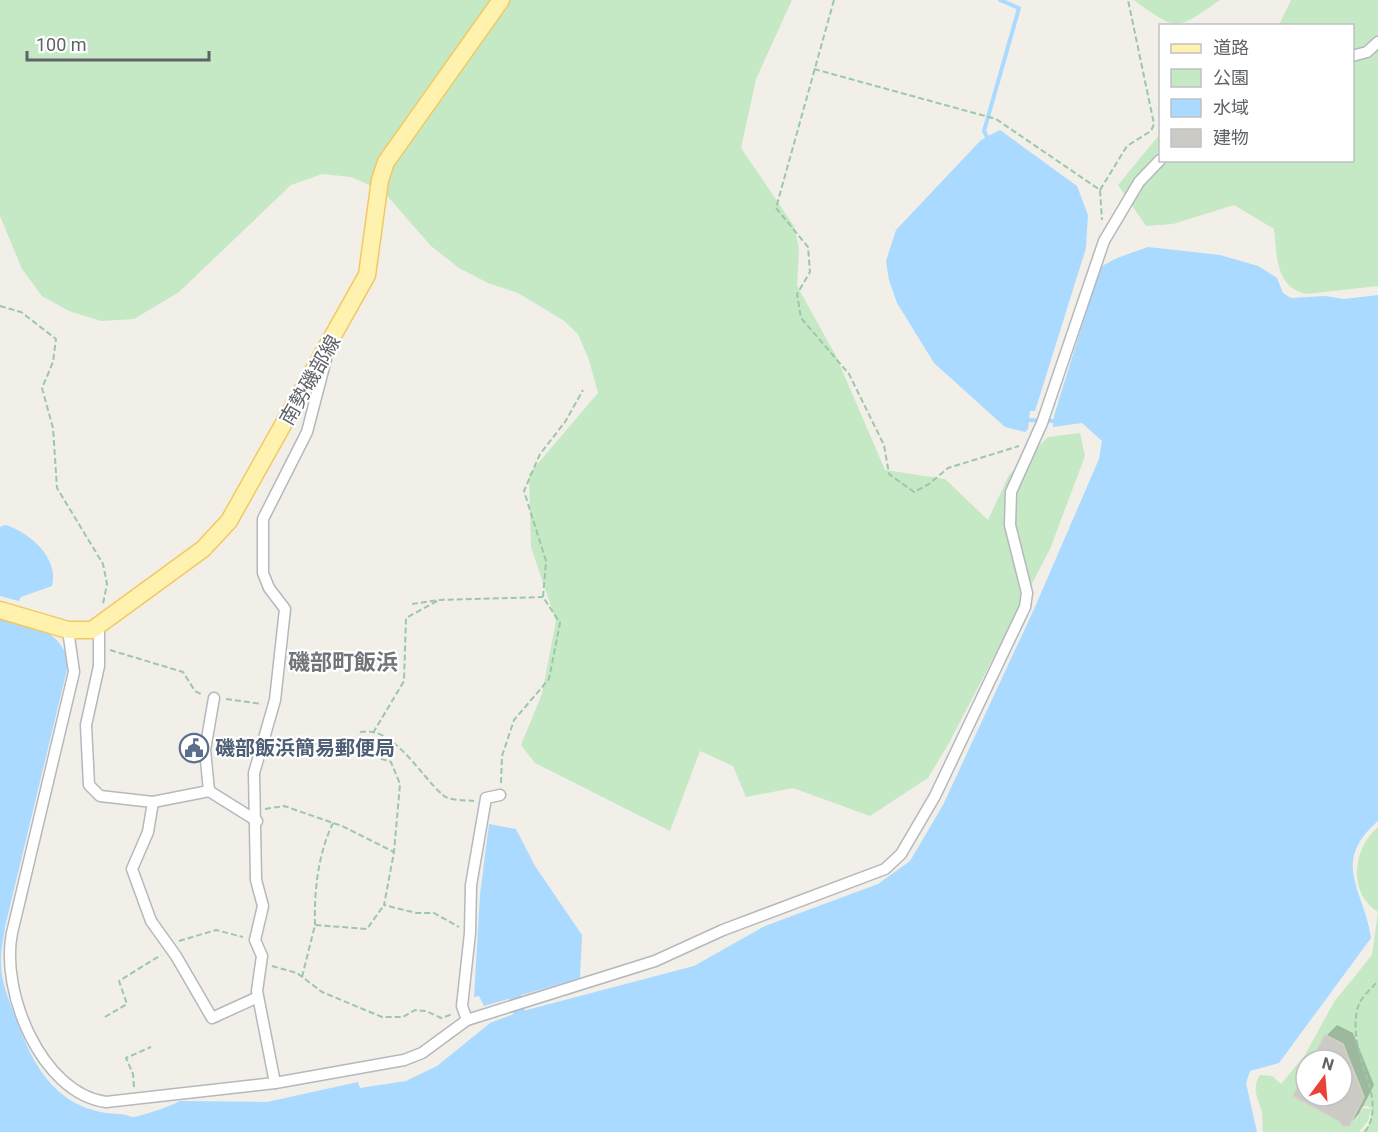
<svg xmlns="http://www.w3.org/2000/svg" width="1378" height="1132" viewBox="0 0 1378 1132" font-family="Roboto,'Noto Sans JP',sans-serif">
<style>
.green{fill:#c5e8c5;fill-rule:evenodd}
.water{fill:#aadaff}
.shadow{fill:#0003}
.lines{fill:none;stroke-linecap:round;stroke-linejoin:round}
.stream{stroke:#aadaff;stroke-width:4}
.canal{stroke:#aadaff;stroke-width:12}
.building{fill:#cccac5;stroke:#d6d1c6;stroke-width:1.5}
.street-casing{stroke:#b5b8bc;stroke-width:13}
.primary-casing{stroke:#f2c960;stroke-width:19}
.path{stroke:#9cc7a9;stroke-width:2;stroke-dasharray:6 3;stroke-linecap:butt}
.street{stroke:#fff;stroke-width:10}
.primary{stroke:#fff2af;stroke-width:16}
.labels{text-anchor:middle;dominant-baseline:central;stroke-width:4.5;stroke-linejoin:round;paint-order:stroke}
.street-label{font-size:20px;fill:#5f6368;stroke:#fff}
.service-label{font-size:20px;font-weight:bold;fill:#4e5e75;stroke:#fff;text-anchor:start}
.quarter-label{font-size:22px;font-weight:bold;fill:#70757a;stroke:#fff}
</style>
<rect width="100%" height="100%" fill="#f1efe8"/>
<g class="green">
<polygon points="0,0 792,0 756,79 741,148 794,226 799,248 797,286 836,356 885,470 945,479 988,520 1009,475 1048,437 1080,433 1085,456 1050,549 949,743 928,778 870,816 793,788 746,797 733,766 700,751 670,831 535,763 521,745 542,694 556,621 531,547 529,474 598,393 589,360 578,334 563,320 518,293 488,283 459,268 431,246 383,191 351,177 322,174 291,185 179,292 134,319 101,321 69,311 42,296 22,269 0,216"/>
<path d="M 1134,0 L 1220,0 C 1176,30 1179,33 1134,0 Z"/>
<path d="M 1291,0 L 1378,0 L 1378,286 L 1306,294 C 1275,287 1277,254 1274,229 L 1234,205 L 1173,224 L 1146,226 L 1118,185 L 1160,134 L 1160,160 L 1352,160 L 1352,26 L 1279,25 Z"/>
<path d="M 1378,827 L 1378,1132 L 1362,1132 L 1370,1123 L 1372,1109 L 1367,1106 L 1362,1107 L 1354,1124 L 1363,1108 L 1371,1109 L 1368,1121 L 1359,1132 L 1263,1132 C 1262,1126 1263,1118 1262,1112 C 1258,1097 1251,1090 1260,1075 L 1272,1076 L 1281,1084 L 1305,1055 L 1334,1002 L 1372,955 L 1378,912 C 1347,893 1353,848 1378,827 ZM 1306,1060 L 1342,1060 L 1342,1096 L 1306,1096 Z"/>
</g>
<g class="water">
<polygon points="1000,130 1077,186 1088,215 1086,248 1035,411 1030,411 1028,429 1025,432 1005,427 934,363 897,303 889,280 886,261 896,230 981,140"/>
<path d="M 1148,247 L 1220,255 L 1258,266 L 1277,278 L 1283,293 L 1291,298 L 1325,296 L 1344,299 L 1378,295 L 1378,821 C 1330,863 1364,889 1371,938 L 1279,1063 L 1250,1071 L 1246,1083 L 1257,1132 L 0,1132 L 0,617 C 32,626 57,627 69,661 L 5,927 C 4,938 1,948 1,959 C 0,979 8,998 15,1016 C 34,1069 58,1112 120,1114 C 125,1114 129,1117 134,1117 C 139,1117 174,1105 180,1101 L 267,1102 L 358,1082 L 360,1088 L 406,1081 L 437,1066 L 490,1023 L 519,1012 L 694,966 L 765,926 L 878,884 L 910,861 L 943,805 L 1035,607 L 1099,459 L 1102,441 L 1082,423 L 1053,427 L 1054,416 L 1100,267 L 1117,258 Z"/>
<path d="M 5,525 C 28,531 60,558 52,586 L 21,597 L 19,601 L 0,596 L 0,527 Z"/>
<polygon points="489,824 516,829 535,866 582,935 580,978 484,1006 479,996 474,997 480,895"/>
</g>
<polygon class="shadow" points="1337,1025 1353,1033 1374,1085 1359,1114 1348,1125 1295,1095 1306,1074 1306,1096 1342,1096 1342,1060 1314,1060 1326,1036"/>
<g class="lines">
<g class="stream">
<polyline points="989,141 984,131 1019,8 1000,0"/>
<polyline points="1027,420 1053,421"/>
</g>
<polyline class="canal" points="515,997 519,1012"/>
</g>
<polygon class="building" points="1325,1035 1343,1044 1364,1097 1349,1126 1343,1126 1339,1121 1293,1096 1306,1071 1306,1096 1342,1096 1342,1060 1312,1060"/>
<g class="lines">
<g class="street-casing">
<g id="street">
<polyline points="1352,56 1367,52 1378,42"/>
<polyline points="99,627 99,666 86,725 89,785 100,796 153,802 209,791 257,821"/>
<path d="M 68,630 L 74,672 L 12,933 C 0,991 41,1093 106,1102 L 275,1083 L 404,1060 L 422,1053 L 467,1020 L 655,961 L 723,930 L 885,869 L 901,854 L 935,796 L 1025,607 L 1027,593 L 1010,525 L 1011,492 L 1042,423 L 1104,241 L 1139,182 L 1160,160"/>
<polyline points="209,791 205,750 214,698"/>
<polyline points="153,802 148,832 132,869 151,921 176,956 212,1018 258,997"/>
<polyline points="467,1020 462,1006 470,933 471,885 486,798 500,795"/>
<polyline points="275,1083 257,991 262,956 255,940 263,906 256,880 254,773 275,700 285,609 269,588 263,573 263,519 307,432 326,359"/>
</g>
</g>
<g class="primary-casing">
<polyline id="primary" points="0,610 68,630 92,630 203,549 229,521 367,275 380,180 386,162 501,0"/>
</g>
<g class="path">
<polyline points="834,0 776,208 808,247 810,272 797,294 801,318 849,374 884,445 889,474 914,492 929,484 948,468 1019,446"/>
<polyline points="814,69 996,119 1100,190 1102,220"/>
<polyline points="1100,190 1127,146 1151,131 1154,124 1128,0"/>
<polyline points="0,306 21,312 56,339 53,362 42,388 53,428 57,488 103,564 107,584 103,604"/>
<polyline points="412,604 439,600 543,597"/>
<polyline points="110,650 183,672 195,691 203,695"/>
<polyline points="226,699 262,704"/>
<polyline points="373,733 404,681 406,618 439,600"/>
<polyline points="275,738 355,750 391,762 400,784 394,852 384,905 416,913 434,913 459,927"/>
<path d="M 355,750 L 361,732 C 393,725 422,778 443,795 C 449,801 465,800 474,801"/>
<polyline points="501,783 502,756 514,720 549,679 560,623 543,597 546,561 524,491 540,454 565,422 583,390"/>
<polyline points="265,809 284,806 342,826 394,852"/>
<path d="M 315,925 C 314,891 318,854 333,823"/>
<polyline points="179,941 216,930 243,937"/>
<polyline points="272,966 297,973 322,992 382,1017 403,1017 415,1010 426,1011 441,1018 453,1014"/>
<polyline points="302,977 315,925 367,929 384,905"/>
<polyline points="105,1017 127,1004 119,981 161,955"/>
<polyline points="134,1087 133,1074 126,1058 151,1047"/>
<path d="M 1365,1132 C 1378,1114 1372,1092 1365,1072 C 1358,1053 1352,1026 1358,1007 C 1360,998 1372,988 1378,981"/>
</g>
<use href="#street" class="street"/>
<use href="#primary" class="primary"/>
</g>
<defs>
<g id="civic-ring" transform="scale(1.5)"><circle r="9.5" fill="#fff" stroke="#5c6f8a" stroke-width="1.5"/><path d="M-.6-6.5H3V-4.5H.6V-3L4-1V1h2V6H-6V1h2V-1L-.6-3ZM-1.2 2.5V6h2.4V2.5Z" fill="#5c6f8a"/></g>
</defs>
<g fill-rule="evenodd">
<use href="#civic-ring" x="194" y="748"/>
</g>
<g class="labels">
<g class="street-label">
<text transform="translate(310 380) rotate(-60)">南勢磯部線</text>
</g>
<g class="service-label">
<text x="215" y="748">磯部飯浜簡易郵便局</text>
</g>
<g class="quarter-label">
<text x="343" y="662">磯部町飯浜</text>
</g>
</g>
<rect x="1159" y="24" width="195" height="138" fill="#ffffff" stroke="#bfc1c3" stroke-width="1.5"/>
<rect x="1171" y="44" width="30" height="9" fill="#fff2af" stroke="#bfc1c3" stroke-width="1.5"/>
<text x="1213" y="54" font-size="18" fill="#5f6368">道路</text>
<rect x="1171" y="69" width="30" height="18" fill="#c5e8c5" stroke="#bfc1c3" stroke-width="1.5"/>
<text x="1213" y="84" font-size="18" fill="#5f6368">公園</text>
<rect x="1171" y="99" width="30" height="18" fill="#aadaff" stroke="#bfc1c3" stroke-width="1.5"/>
<text x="1213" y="114" font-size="18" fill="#5f6368">水域</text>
<rect x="1171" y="129" width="30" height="18" fill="#cccac5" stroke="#bfc1c3" stroke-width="1.5"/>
<text x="1213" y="144" font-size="18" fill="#5f6368">建物</text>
<g transform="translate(1324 1078) rotate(16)"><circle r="28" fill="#ffffff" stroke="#bfc1c3" stroke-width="1.5"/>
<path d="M0-4.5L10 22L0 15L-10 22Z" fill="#ea4335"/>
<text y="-9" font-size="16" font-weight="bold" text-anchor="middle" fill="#5f6368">N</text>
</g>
<path d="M27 51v9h182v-9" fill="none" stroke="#5f6368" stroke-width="3"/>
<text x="36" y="51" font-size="18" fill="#5f6368" stroke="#ffffff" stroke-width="4.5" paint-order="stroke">100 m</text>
</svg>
